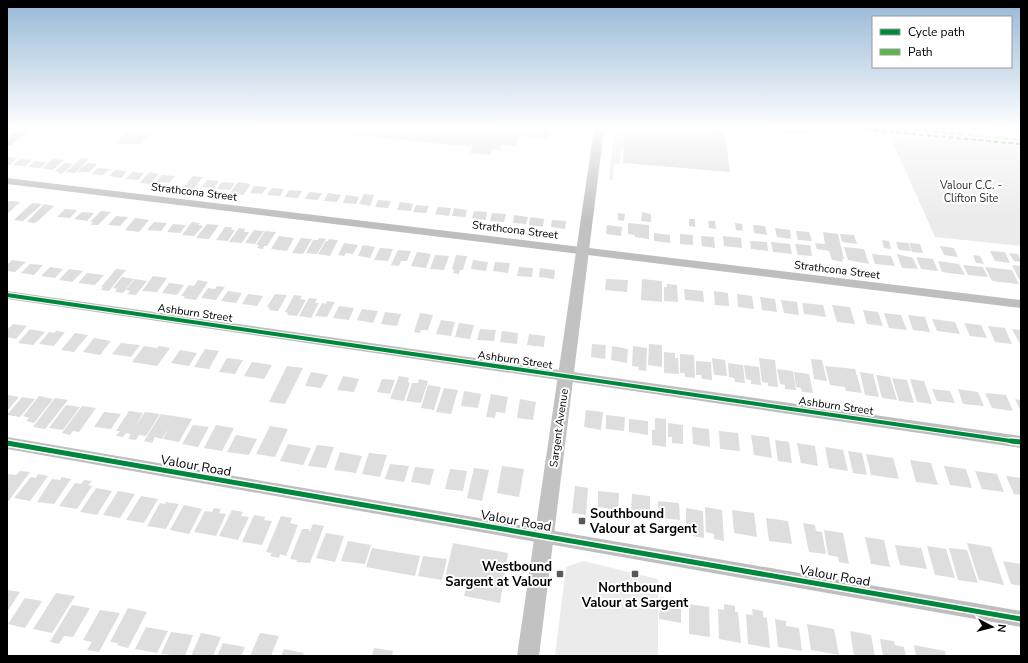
<svg xmlns="http://www.w3.org/2000/svg" width="1028" height="663" font-family="'Nunito Sans',sans-serif">
<rect width="100%" height="100%" fill="#fff"/>
<g fill="#ebebeb">
<polygon points="614,129 625,129 624,150 621,150 620,164 614,163 613,180 609,180"/>
<polygon points="890,136 912,136 1021,146 1021,246 935,237"/>
<polygon points="583,561 658,579 658,656 555,656 566,567"/>
</g>
<g fill="#dedede">
<polygon points="51,129 78,129 73,133 49,131"/>
<polygon points="130,129 156,129 140,145 115,143"/>
<polygon points="348,129 552,129 549,139 519,136 516,146 501,145 500,150 493,149 490,155 470,153 472,147 345,134"/>
<polygon points="625,129 692,129 725,132 730,172 623,163"/>
<polygon points="7,157 17,158 10,165 7,164"/>
<polygon points="81,158 89,159 75,173 66,172"/>
<polygon points="20,159 32,160 25,166 13,165"/>
<polygon points="53,159 64,160 53,170 42,168"/>
<polygon points="35,161 47,162 40,168 28,167"/>
<polygon points="64,163 73,164 62,174 57,173 59,172 55,171"/>
<polygon points="87,163 98,164 89,172 77,172"/>
<polygon points="98,168 110,169 103,175 91,174"/>
<polygon points="115,170 127,171 121,178 109,176"/>
<polygon points="132,172 144,173 138,180 126,179"/>
<polygon points="149,172 159,174 150,184 140,183"/>
<polygon points="162,175 175,176 169,183 157,182"/>
<polygon points="193,176 203,177 193,189 183,188"/>
<polygon points="207,180 219,181 214,188 202,187"/>
<polygon points="222,182 235,183 230,190 217,189"/>
<polygon points="238,182 251,184 243,195 230,193"/>
<polygon points="254,186 267,187 262,194 250,193"/>
<polygon points="272,188 284,189 280,196 267,195"/>
<polygon points="289,190 302,191 298,198 285,197"/>
<polygon points="309,192 322,193 318,200 305,199"/>
<polygon points="328,193 341,195 337,202 324,201"/>
<polygon points="364,194 374,195 370,206 359,204"/>
<polygon points="346,195 359,197 356,204 343,203"/>
<polygon points="378,200 391,201 388,208 375,207"/>
<polygon points="10,201 20,202 7,214 7,202"/>
<polygon points="400,202 413,204 411,211 397,210"/>
<polygon points="32,203 42,204 23,221 14,220"/>
<polygon points="44,204 54,206 38,221 34,223 27,222"/>
<polygon points="416,205 429,206 426,213 413,212"/>
<polygon points="438,207 451,208 449,216 435,214"/>
<polygon points="454,208 467,210 465,217 452,216"/>
<polygon points="65,209 77,210 70,218 57,217"/>
<polygon points="101,211 111,212 98,225 91,225 93,222 90,222"/>
<polygon points="474,211 487,212 486,220 472,218"/>
<polygon points="82,212 94,213 87,221 74,219"/>
<polygon points="642,212 651,214 651,222 641,221"/>
<polygon points="492,213 506,214 504,222 490,221"/>
<polygon points="618,213 625,214 624,221 618,220"/>
<polygon points="514,215 528,217 526,224 513,223"/>
<polygon points="116,216 128,217 120,226 108,225"/>
<polygon points="530,217 544,219 543,227 529,225"/>
<polygon points="135,218 149,220 139,232 125,230"/>
<polygon points="689,219 695,219 695,227 689,226"/>
<polygon points="552,220 566,221 565,229 551,227"/>
<polygon points="708,221 715,221 716,229 709,228"/>
<polygon points="154,222 167,223 161,231 147,230"/>
<polygon points="192,222 200,223 198,225 203,226 194,236 182,235"/>
<polygon points="628,223 649,225 649,239 635,237 635,235 628,234"/>
<polygon points="735,223 742,224 743,231 736,230"/>
<polygon points="173,224 186,225 180,233 167,232"/>
<polygon points="207,224 219,225 209,239 196,238"/>
<polygon points="607,225 622,227 621,236 606,234"/>
<polygon points="753,225 765,226 767,235 754,233"/>
<polygon points="225,227 232,227 231,230 235,230 228,241 216,240"/>
<polygon points="239,228 245,229 244,232 249,232 242,243 229,242"/>
<polygon points="775,228 790,230 791,239 777,237"/>
<polygon points="254,230 264,231 255,244 245,243"/>
<polygon points="265,231 276,232 267,246 264,246 263,249 257,248 259,245 256,245"/>
<polygon points="796,231 809,232 812,241 798,240"/>
<polygon points="823,232 838,234 844,259 842,259 843,262 832,260 829,251 817,249 815,243 825,244"/>
<polygon points="654,233 670,235 670,243 654,241"/>
<polygon points="680,234 693,235 693,245 680,244"/>
<polygon points="840,234 854,235 857,244 842,242"/>
<polygon points="279,236 294,238 287,251 271,249"/>
<polygon points="701,236 714,237 715,248 702,246"/>
<polygon points="723,236 741,238 742,248 724,246"/>
<polygon points="301,238 312,239 303,254 292,253"/>
<polygon points="319,238 326,239 317,254 306,253 313,240 318,240"/>
<polygon points="329,239 338,240 330,256 318,254 326,241 328,241"/>
<polygon points="882,240 889,241 891,249 884,248"/>
<polygon points="750,241 767,242 768,251 751,249"/>
<polygon points="771,242 790,244 792,254 773,252"/>
<polygon points="896,242 908,243 911,251 899,250"/>
<polygon points="344,243 358,245 353,254 346,253 344,256 338,255"/>
<polygon points="909,243 920,244 923,253 912,252"/>
<polygon points="795,244 810,245 812,256 798,255"/>
<polygon points="363,245 375,247 370,258 358,256"/>
<polygon points="940,246 954,248 958,257 944,255"/>
<polygon points="844,247 864,249 869,264 848,260"/>
<polygon points="380,248 393,249 388,261 374,260"/>
<polygon points="398,250 411,251 407,261 401,261 399,266 391,265"/>
<polygon points="990,251 1005,252 1010,263 995,261"/>
<polygon points="417,252 431,254 426,268 411,266"/>
<polygon points="1009,253 1018,254 1021,262 1014,261"/>
<polygon points="872,254 891,256 895,266 875,264"/>
<polygon points="897,254 913,258 918,269 902,268"/>
<polygon points="435,255 449,256 444,270 430,269"/>
<polygon points="456,255 467,256 463,270 460,270 459,274 453,273 454,270 452,269"/>
<polygon points="973,255 980,256 984,264 976,263"/>
<polygon points="916,257 933,259 938,271 921,269"/>
<polygon points="12,260 26,262 15,272 7,271 7,265"/>
<polygon points="473,260 488,262 486,271 471,269"/>
<polygon points="938,261 959,264 965,275 942,272"/>
<polygon points="495,262 510,263 508,273 493,271"/>
<polygon points="30,264 43,265 34,275 21,273"/>
<polygon points="963,265 983,267 988,277 968,275"/>
<polygon points="1012,265 1021,266 1021,283"/>
<polygon points="50,267 63,269 55,278 41,276"/>
<polygon points="519,267 533,268 532,277 517,276"/>
<polygon points="985,267 1012,270 1019,284 992,281"/>
<polygon points="540,268 555,270 554,279 539,277"/>
<polygon points="69,269 83,271 72,282 59,280"/>
<polygon points="116,269 126,270 109,291 101,290 103,287 101,287"/>
<polygon points="87,273 104,275 95,285 78,283"/>
<polygon points="153,276 167,278 157,292 142,291"/>
<polygon points="122,277 134,279 123,293 115,292 117,289 113,288"/>
<polygon points="135,279 147,281 136,295 127,294 130,291 126,290"/>
<polygon points="606,279 628,280 627,292 605,290"/>
<polygon points="642,279 662,281 662,302 641,300"/>
<polygon points="198,280 208,282 196,300 183,298 185,296 181,296 189,285 194,286"/>
<polygon points="169,283 184,285 177,295 162,293"/>
<polygon points="667,284 677,285 678,302 664,301 664,287 667,287"/>
<polygon points="217,286 225,287 216,300 201,298 208,288 215,289"/>
<polygon points="684,289 703,291 704,302 685,300"/>
<polygon points="228,291 242,293 236,303 221,301"/>
<polygon points="714,291 728,293 729,306 715,305"/>
<polygon points="248,294 263,296 257,306 242,304"/>
<polygon points="275,294 287,295 278,311 269,310 270,308 267,307"/>
<polygon points="737,294 752,296 754,309 738,307"/>
<polygon points="294,295 302,296 300,299 306,300 297,316 287,315 288,313 285,312"/>
<polygon points="760,297 775,299 777,312 762,310"/>
<polygon points="309,298 317,299 315,303 319,303 311,318 299,316"/>
<polygon points="781,300 797,302 799,315 784,313"/>
<polygon points="327,301 335,302 327,317 315,316 322,303 326,304"/>
<polygon points="802,303 823,305 826,317 804,314"/>
<polygon points="832,305 850,307 855,324 837,322"/>
<polygon points="339,306 354,308 349,320 333,318"/>
<polygon points="362,309 378,311 373,323 357,320"/>
<polygon points="863,310 878,312 883,326 867,324"/>
<polygon points="385,312 401,314 397,326 381,324"/>
<polygon points="420,313 433,315 428,330 421,330 420,333 414,332"/>
<polygon points="884,313 901,315 907,330 889,328"/>
<polygon points="908,315 925,317 930,332 913,330"/>
<polygon points="932,319 955,322 960,334 937,331"/>
<polygon points="441,320 455,322 451,336 436,334"/>
<polygon points="459,323 474,325 470,339 455,337"/>
<polygon points="964,323 981,325 987,338 970,336"/>
<polygon points="13,324 27,326 16,339 7,337 7,330"/>
<polygon points="988,326 1005,328 1012,344 995,342"/>
<polygon points="30,329 45,332 33,345 18,343"/>
<polygon points="480,329 496,330 494,341 477,340"/>
<polygon points="1012,329 1021,330 1021,344 1020,344"/>
<polygon points="56,331 65,332 54,346 39,344 49,332 54,333"/>
<polygon points="502,331 518,333 517,344 500,342"/>
<polygon points="75,333 88,335 74,352 61,350"/>
<polygon points="529,334 545,336 544,347 527,345"/>
<polygon points="94,338 111,341 100,355 83,352"/>
<polygon points="121,343 140,345 131,357 112,354"/>
<polygon points="592,344 606,345 605,359 591,357"/>
<polygon points="649,344 662,345 662,367 648,365"/>
<polygon points="144,346 157,348 159,346 170,348 157,366 132,362"/>
<polygon points="612,346 628,349 627,363 611,360"/>
<polygon points="633,346 647,348 646,371 638,370 639,367 632,366"/>
<polygon points="205,349 219,351 209,369 194,367"/>
<polygon points="180,350 197,353 189,366 171,363"/>
<polygon points="664,352 675,353 675,358 678,358 679,374 664,373"/>
<polygon points="680,354 694,355 695,378 685,377 685,373 680,373"/>
<polygon points="227,358 243,360 235,374 219,372"/>
<polygon points="712,358 725,360 727,376 714,375"/>
<polygon points="759,358 775,360 778,387 768,386 768,383 762,382"/>
<polygon points="811,359 822,360 827,381 814,379"/>
<polygon points="696,361 711,362 712,380 702,379 701,375 696,375"/>
<polygon points="252,362 272,365 264,379 244,376"/>
<polygon points="728,363 743,365 745,383 735,382 734,378 729,377"/>
<polygon points="744,365 759,367 761,385 751,384 751,380 746,379"/>
<polygon points="287,366 303,368 285,404 269,402"/>
<polygon points="825,366 855,369 862,393 846,391 845,387 830,385"/>
<polygon points="777,369 793,371 796,390 785,389 785,385 780,384"/>
<polygon points="311,372 328,375 321,388 305,386"/>
<polygon points="794,372 809,374 813,393 802,392 801,388 796,387"/>
<polygon points="860,372 873,374 879,397 865,395"/>
<polygon points="876,375 890,377 897,400 882,398"/>
<polygon points="343,376 359,379 354,392 337,390"/>
<polygon points="399,376 409,378 408,382 410,383 404,401 390,399"/>
<polygon points="892,378 907,380 914,403 899,401"/>
<polygon points="382,379 395,380 390,394 377,392"/>
<polygon points="419,379 428,381 421,403 406,401 412,383 418,383"/>
<polygon points="910,379 924,381 932,404 917,402"/>
<polygon points="428,385 441,387 434,410 421,408"/>
<polygon points="444,388 458,390 451,414 436,412"/>
<polygon points="932,389 950,391 955,403 937,401"/>
<polygon points="958,389 978,392 984,406 963,404"/>
<polygon points="464,391 481,394 478,408 461,406"/>
<polygon points="985,393 1006,395 1013,411 992,408"/>
<polygon points="491,394 508,397 505,413 496,412 495,418 486,417"/>
<polygon points="8,395 19,397 7,411 7,396"/>
<polygon points="39,396 53,399 34,423 26,421 29,418 23,416"/>
<polygon points="22,397 35,399 20,417 7,415"/>
<polygon points="55,398 68,400 45,429 33,427"/>
<polygon points="520,399 536,402 533,420 517,418"/>
<polygon points="1015,399 1021,400 1021,412"/>
<polygon points="66,405 80,407 63,430 49,428"/>
<polygon points="82,406 96,408 79,432 73,431 70,435 62,433"/>
<polygon points="586,410 603,412 601,430 584,427"/>
<polygon points="129,411 143,413 135,427 145,412 160,414 146,436 139,435 136,440 128,439 131,434 126,433 123,437 116,436 120,431 116,431"/>
<polygon points="104,412 121,414 111,429 94,427"/>
<polygon points="161,414 192,419 179,442 163,439 169,428 162,439 155,437 152,443 144,441"/>
<polygon points="606,415 625,417 624,431 606,429"/>
<polygon points="655,418 666,419 666,447 652,445 652,430 655,430"/>
<polygon points="629,419 648,421 648,435 629,432"/>
<polygon points="668,423 683,425 683,444 672,443 672,437 668,437"/>
<polygon points="193,425 209,427 198,447 182,444"/>
<polygon points="216,425 234,428 222,451 204,448"/>
<polygon points="270,426 288,429 275,457 256,454"/>
<polygon points="692,427 709,429 710,447 693,444"/>
<polygon points="719,431 738,433 740,451 720,449"/>
<polygon points="236,435 257,439 249,455 227,452"/>
<polygon points="751,435 769,437 772,458 754,455"/>
<polygon points="775,440 789,442 792,463 778,461"/>
<polygon points="797,443 815,446 818,466 801,463"/>
<polygon points="288,444 311,448 303,465 280,461"/>
<polygon points="317,445 334,447 326,468 308,466"/>
<polygon points="825,447 843,450 848,471 829,468"/>
<polygon points="848,451 862,453 867,475 853,473"/>
<polygon points="340,452 362,456 356,473 334,470"/>
<polygon points="369,453 387,455 380,477 362,474"/>
<polygon points="866,454 893,458 899,479 871,475"/>
<polygon points="910,460 931,463 938,485 916,482"/>
<polygon points="390,464 409,466 404,482 385,479"/>
<polygon points="502,466 524,469 519,497 497,493"/>
<polygon points="944,466 966,469 972,488 950,485"/>
<polygon points="415,467 434,469 430,485 411,482"/>
<polygon points="474,468 489,470 482,501 467,498"/>
<polygon points="450,469 467,471 463,491 445,489"/>
<polygon points="20,471 30,472 7,503 7,477 9,474 16,475"/>
<polygon points="975,471 997,474 1004,492 982,489"/>
<polygon points="38,474 48,476 30,501 14,498 31,477 36,478"/>
<polygon points="1006,476 1021,478 1021,495 1014,494"/>
<polygon points="62,477 71,479 54,504 37,502 52,479 60,480"/>
<polygon points="84,480 92,481 88,485 92,486 77,509 59,506 75,483 81,484"/>
<polygon points="575,486 588,488 586,515 572,513"/>
<polygon points="96,488 112,491 97,515 80,512"/>
<polygon points="118,491 135,494 120,518 103,515"/>
<polygon points="598,491 619,493 618,510 598,507"/>
<polygon points="632,494 650,496 650,519 631,516"/>
<polygon points="141,496 158,499 144,523 126,520"/>
<polygon points="658,501 679,503 680,520 659,518"/>
<polygon points="166,502 179,504 166,529 147,526 160,503 165,504"/>
<polygon points="184,505 202,509 189,534 170,530"/>
<polygon points="705,507 722,510 724,541 714,539 714,534 706,532"/>
<polygon points="214,508 221,509 219,513 226,514 216,536 194,532 205,511 212,512"/>
<polygon points="686,508 703,511 704,538 693,536 693,531 686,530"/>
<polygon points="232,510 243,512 241,516 249,517 238,540 219,536"/>
<polygon points="732,510 754,513 757,537 734,533"/>
<polygon points="254,515 265,517 264,520 272,521 262,545 242,542"/>
<polygon points="281,516 292,518 290,523 298,525 286,556 280,554 279,558 270,556 272,553 266,552"/>
<polygon points="766,518 788,521 792,544 769,541"/>
<polygon points="803,523 815,525 816,531 822,532 826,554 809,552"/>
<polygon points="313,524 324,526 310,563 296,562 297,560 290,559 302,529 309,529 309,531 310,531"/>
<polygon points="824,530 843,533 849,564 839,562 838,557 828,555"/>
<polygon points="326,533 344,536 335,562 316,558"/>
<polygon points="865,537 884,540 890,567 871,564"/>
<polygon points="348,541 371,545 365,564 341,561"/>
<polygon points="453,543 508,553 500,603 464,596 467,582 445,578"/>
<polygon points="967,543 991,547 1004,585 979,580"/>
<polygon points="895,545 921,548 927,569 900,565"/>
<polygon points="927,546 946,549 955,578 935,575"/>
<polygon points="372,548 420,556 415,576 366,567"/>
<polygon points="949,548 967,550 978,583 958,580"/>
<polygon points="423,556 447,559 442,580 418,576"/>
<polygon points="1003,561 1021,564 1021,586 1011,584"/>
<polygon points="7,590 20,592 7,612"/>
<polygon points="56,593 75,596 52,633 33,629"/>
<polygon points="660,597 681,601 681,623 659,619"/>
<polygon points="25,598 42,601 25,628 8,624"/>
<polygon points="689,604 709,607 710,637 689,634"/>
<polygon points="724,604 735,606 735,612 738,612 741,643 719,639 718,609 724,610"/>
<polygon points="72,605 90,608 73,637 64,636 59,644 50,642"/>
<polygon points="128,608 147,612 128,648 117,645 118,643 110,642"/>
<polygon points="752,609 763,611 763,617 767,618 770,648 748,644 746,614 753,615"/>
<polygon points="100,610 120,613 99,652 87,650 92,642 83,640"/>
<polygon points="775,619 786,621 786,626 799,628 802,651 778,647"/>
<polygon points="807,624 834,629 839,655 811,650"/>
<polygon points="146,627 168,631 157,653 135,649"/>
<polygon points="850,631 871,635 875,656 854,656"/>
<polygon points="171,632 193,635 185,656 161,654"/>
<polygon points="201,633 221,637 213,656 191,656"/>
<polygon points="260,633 279,636 271,656 250,656"/>
<polygon points="880,639 894,641 895,645 904,647 906,656 883,656"/>
<polygon points="223,643 245,647 241,656 217,656"/>
<polygon points="914,645 945,651 946,656 916,656"/>
<polygon points="374,648 393,651 392,656 372,656"/>
<polygon points="284,649 304,653 303,656 281,656"/>
</g>
<g fill="none" stroke-linecap="round" stroke-linejoin="round">
<g fill="#bebebe" fill-rule="evenodd">
<polygon points="7,178 1021,300 1021,308 7,184"/>
<polygon points="7,291 1021,436 1021,448 7,299"/>
<polygon points="7,437 1021,611 1021,627 7,449"/>
</g>
<g fill="#c2c2c2" fill-rule="evenodd">
<polygon points="20,129 31,129 11,145 7,146 7,138"/>
<polygon points="594,129 604,129 539,656 517,656"/>
</g>
<g stroke="#bebebe" stroke-width="2.5" stroke-dasharray="5 1.5 1 1.5" stroke-linecap="butt">
<polyline points="738,129 791,132 861,129"/>
<polyline points="875,129 911,130"/>
<polyline points="905,129 1021,140"/>
<polyline points="987,129 1021,132"/>
</g>
<polyline stroke="#58b947" stroke-width="2.5" stroke-dasharray="5 2.5" stroke-linecap="butt" points="859,129 1021,144"/>
<g stroke="#fff" stroke-width="6">
<polyline id="cycleway-far1" points="7,295 1018,442"/>
</g>
<g stroke="#fff" stroke-width="8">
<g id="cycleway">
<polyline points="1011,441 1021,442"/>
<polyline points="7,443 1021,619"/>
</g>
</g>
<use href="#cycleway-far1" stroke="#00873e" stroke-width="4"/>
<use href="#cycleway" stroke="#00873e" stroke-width="5"/>
</g>
<linearGradient id="sky" x2="0" y2="1"><stop stop-color="#97b8d7"/><stop offset="0.58" stop-color="#fff"/><stop offset="1" stop-color="#fff" stop-opacity="0"/></linearGradient>
<rect width="1028" height="221" fill="url(#sky)"/>
<g fill="#595959" stroke="#fff" stroke-width="1.5">
<rect x="578" y="517" width="8" height="8" rx="2"/>
<rect x="556" y="570" width="8" height="8" rx="2"/>
<rect x="631" y="570" width="8" height="8" rx="2"/>
</g>
<g text-anchor="middle" dominant-baseline="central" stroke-width="4" stroke-linejoin="round" paint-order="stroke">
<g font-size="11" fill="#313131" stroke="#fff">
<text x="971" y="185">Valour C.C. -<tspan x="971" dy="13">Clifton Site</tspan></text>
</g>
<g font-size="11" fill="#000" stroke="#fff">
<text transform="translate(194 192) rotate(7)">Strathcona Street</text>
<text transform="translate(515 230) rotate(7)">Strathcona Street</text>
<text transform="translate(837 270) rotate(7)">Strathcona Street</text>
<text transform="translate(195 313) rotate(8)">Ashburn Street</text>
<text transform="translate(515 360) rotate(8)">Ashburn Street</text>
<text transform="translate(836 406) rotate(8)">Ashburn Street</text>
<text transform="translate(559 428) rotate(-82)">Sargent Avenue</text>
</g>
<g font-size="13" fill="#000" stroke="#fff">
<text transform="translate(196 466) rotate(10)">Valour Road</text>
<text transform="translate(516 521) rotate(10)">Valour Road</text>
<text transform="translate(835 576) rotate(10)">Valour Road</text>
</g>
<g font-size="13" font-weight="bold" fill="#000" stroke="#fff" text-anchor="start">
<text x="590" y="514">Southbound<tspan x="590" dy="15">Valour at Sargent</tspan></text>
<text x="552" y="567" text-anchor="end">Westbound<tspan x="552" dy="15">Sargent at Valour</tspan></text>
<text x="635" y="588" text-anchor="middle">Northbound<tspan x="635" dy="15">Valour at Sargent</tspan></text>
</g>
</g>
<rect width="1028" height="663" fill="none" stroke="#000000" stroke-width="16"/>
<rect x="872" y="16" width="140" height="52" fill="#ffffff" stroke="#999999"/>
<rect x="880" y="29" width="20" height="6" fill="#00873e" stroke="#999999"/>
<text x="908" y="36" font-size="12" fill="#000000">Cycle path</text>
<rect x="880" y="49" width="20" height="6" fill="#58b947" stroke="#999999"/>
<text x="908" y="56" font-size="12" fill="#000000">Path</text>
<g transform="translate(992 627) rotate(97)" stroke="#ffffff" stroke-width="3" paint-order="stroke">
<path d="M0-3L7 15L0 10L-7 15Z" fill="#000000"/>
<text y="-6" font-size="11" font-weight="bold" text-anchor="middle" fill="#000000">N</text>
</g>
</svg>
